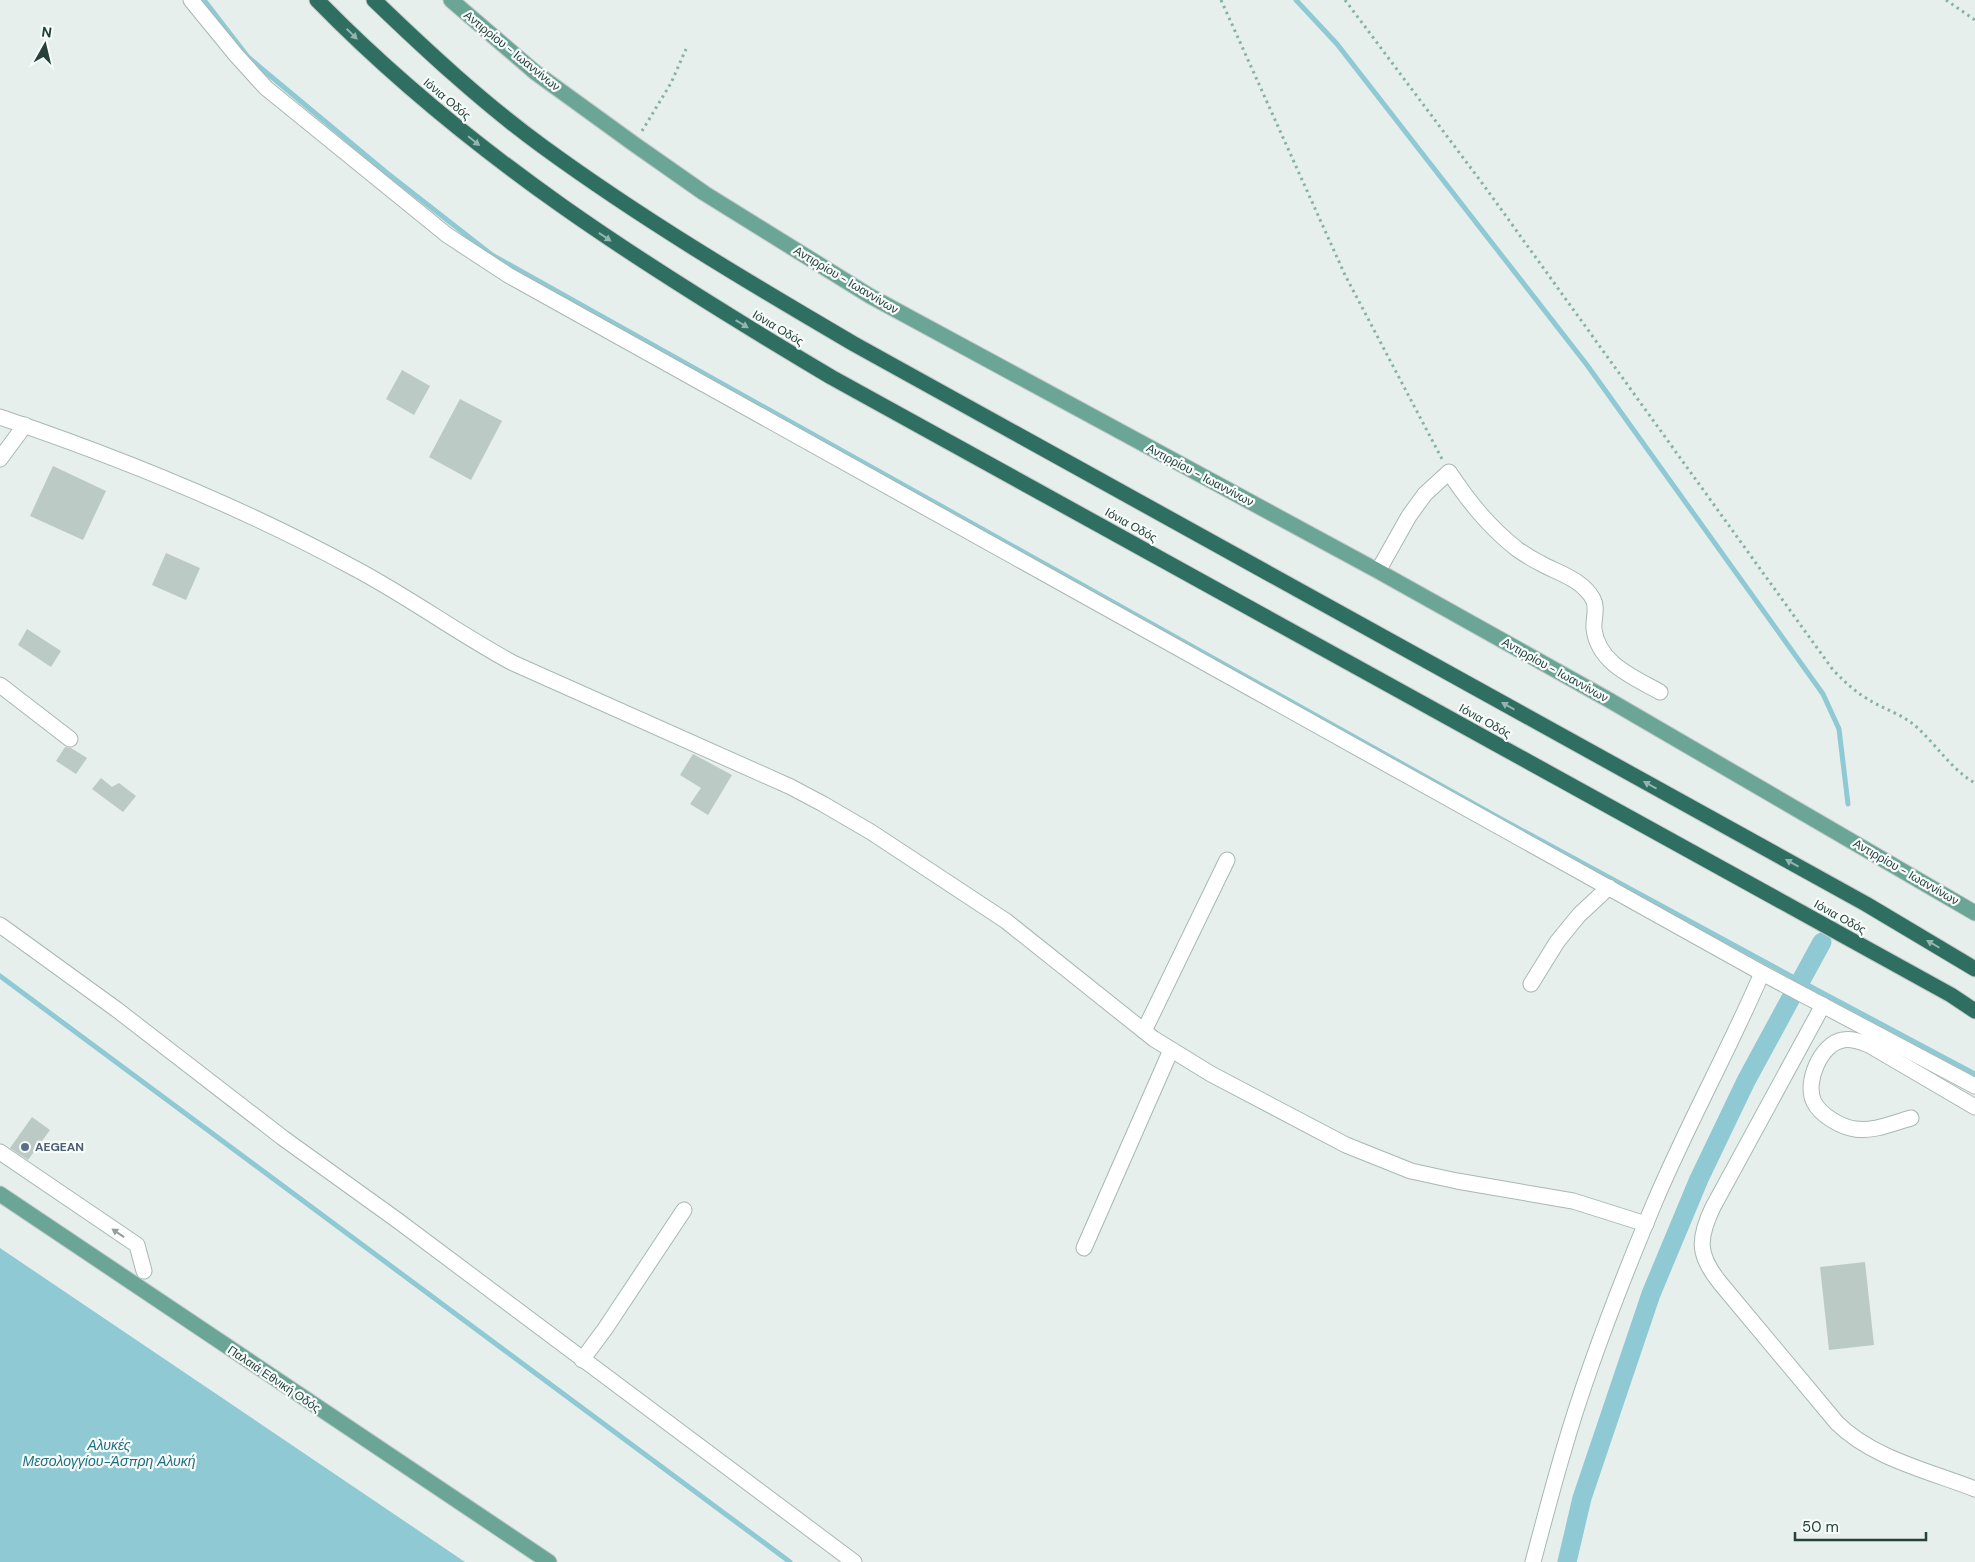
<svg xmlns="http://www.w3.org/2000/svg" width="1975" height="1562" font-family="'DM Sans',sans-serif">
<rect width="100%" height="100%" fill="#e6efeb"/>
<polygon fill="#8ec9d4" points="0,1248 465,1562 0,1562"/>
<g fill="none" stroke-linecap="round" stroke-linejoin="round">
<g stroke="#8ec9d4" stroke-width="5">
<polyline points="204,0 248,57 262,69 387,173 492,255 1501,819 1800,981 1975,1074"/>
<polyline points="1296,0 1337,44 1587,365 1823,694 1839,729 1848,804"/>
<polyline points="0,976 790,1562"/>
</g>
<g stroke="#8ec9d4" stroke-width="19">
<polyline points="1798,986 1822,942"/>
<polyline points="1567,1562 1582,1498 1651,1294 1699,1179 1746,1081 1791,998"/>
</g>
</g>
<g fill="#bbcac4">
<polygon points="402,370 430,386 414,415 386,399"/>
<polygon points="460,399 502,421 471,480 429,457"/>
<polygon points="53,466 106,491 83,540 30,516"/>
<polygon points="166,553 200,568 186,600 152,585"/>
<polygon points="27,629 61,651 51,667 18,645"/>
<polygon points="65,747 71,748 87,758 76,774 56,761"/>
<polygon points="693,754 732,775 708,815 690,804 701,788 680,775"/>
<polygon points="101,778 112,787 119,783 136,796 123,812 92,789"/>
<polygon points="32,1117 50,1130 28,1160 10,1148"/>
<polygon points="1865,1262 1874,1345 1829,1350 1820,1267"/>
</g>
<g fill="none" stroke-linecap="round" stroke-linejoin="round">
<g stroke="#a8b8b2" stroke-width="17">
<g id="minor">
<polyline points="191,0 236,55 266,88 447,235 508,275 1762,973 1975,1086"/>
<path d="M0 417C121 458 242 507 354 568 409 597 459 634 513 663L791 787 823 804 871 832 1006 921 1154 1039 1211 1074 1346 1145 1411 1171 1457 1181 1573 1201 1646 1224"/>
<polyline points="0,459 25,425"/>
<path d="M1378 571 1409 516 1425 494 1449 472C1469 502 1489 527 1517 549 1524 554 1532 559 1540 563 1558 573 1582 579 1593 599 1598 608 1593 619 1594 629 1598 663 1633 677 1660 692"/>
<polyline points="0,685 70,739"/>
<polyline points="0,925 116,1009 283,1138 397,1220 854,1562"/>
<polyline points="1531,984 1557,942 1579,915 1609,887"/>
<path d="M1823 1005 1713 1207C1697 1240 1698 1256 1721 1284L1837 1423C1872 1458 1929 1471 1975 1489"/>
<polyline points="1144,1031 1227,860"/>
<path d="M1911 1118C1893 1123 1873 1132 1855 1129 1841 1127 1820 1115 1814 1102 1804 1083 1821 1043 1843 1040 1852 1038 1861 1042 1869 1045L1975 1107"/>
<polyline points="0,1152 137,1245 144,1271"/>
<polyline points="1084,1248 1171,1050"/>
<polyline points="582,1360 605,1329 684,1210"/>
<path d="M1533 1562C1543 1524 1553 1486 1564 1449 1588 1366 1620 1285 1653 1206 1686 1127 1728 1052 1762 973"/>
</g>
</g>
<g stroke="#c2cac8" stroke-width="17">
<g id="major">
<polyline points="451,0 536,73 634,144 704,193 870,296 1378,571 1609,700 1975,913"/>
<polyline points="0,1194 549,1562"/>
</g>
</g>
<g stroke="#c2cac8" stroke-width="17">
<g id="highway">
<path d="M317 0C468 155 646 267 831 377L1951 995 1975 1011"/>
<path d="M374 0C427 51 483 103 542 146 642 219 748 282 854 344L1866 904 1975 969"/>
</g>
</g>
<g stroke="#86b3a5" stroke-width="3" stroke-dasharray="2.5 4" stroke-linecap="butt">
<polyline points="1221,0 1345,275 1442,459"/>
<path d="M1345 0 1485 187 1833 670C1844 681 1853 690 1866 698 1881 708 1899 713 1913 724 1936 743 1949 768 1975 783"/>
<polyline points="1946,0 1975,20"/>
<polyline points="642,131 671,83 686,49"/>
</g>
<use href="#minor" stroke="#fff" stroke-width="15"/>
<use href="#major" stroke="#6aa596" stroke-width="15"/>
<use href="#highway" stroke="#2f6f62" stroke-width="15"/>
</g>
<defs><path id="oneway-solid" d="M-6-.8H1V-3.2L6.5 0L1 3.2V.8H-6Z" transform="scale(1.25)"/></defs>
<g fill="#93b5ae">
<use href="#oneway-solid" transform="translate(352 34) rotate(44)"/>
<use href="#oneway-solid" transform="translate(474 141) rotate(39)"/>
<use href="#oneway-solid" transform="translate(605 237) rotate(34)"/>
<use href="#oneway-solid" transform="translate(742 324) rotate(31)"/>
<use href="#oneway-solid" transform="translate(1508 706) rotate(-151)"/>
<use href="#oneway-solid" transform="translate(1650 785) rotate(-151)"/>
<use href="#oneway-solid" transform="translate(1792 863) rotate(-151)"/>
<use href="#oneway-solid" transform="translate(1933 944) rotate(-150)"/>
</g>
<use fill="#92a09c" href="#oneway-solid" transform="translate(118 1233) rotate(-146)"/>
<circle fill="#5c6f8a" stroke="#f7fbf9" stroke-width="2" cx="25" cy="1147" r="5"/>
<g text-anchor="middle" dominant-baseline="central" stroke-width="4.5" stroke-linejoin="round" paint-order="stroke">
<g font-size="12" fill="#24423a" stroke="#f7fbf9">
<text transform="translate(512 51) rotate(39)">Αντιρρίου - Ιωαννίνων</text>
<text transform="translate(447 99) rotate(40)">Ιόνια Οδός</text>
<text transform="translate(846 280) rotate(31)">Αντιρρίου - Ιωαννίνων</text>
<text transform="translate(778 328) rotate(31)">Ιόνια Οδός</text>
<text transform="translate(1200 475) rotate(28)">Αντιρρίου - Ιωαννίνων</text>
<text transform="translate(1131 525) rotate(29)">Ιόνια Οδός</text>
<text transform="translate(1555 670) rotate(29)">Αντιρρίου - Ιωαννίνων</text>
<text transform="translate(1485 721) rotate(29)">Ιόνια Οδός</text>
<text transform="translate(1906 872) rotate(30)">Αντιρρίου - Ιωαννίνων</text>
<text transform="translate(1840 917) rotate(29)">Ιόνια Οδός</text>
<text transform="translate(274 1379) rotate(34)">Παλαιά Εθνική Οδός</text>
</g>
<g font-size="12" font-weight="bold" fill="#4e5e75" stroke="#f7fbf9" text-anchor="start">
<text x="35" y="1147">AEGEAN</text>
</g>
<g font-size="14" font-style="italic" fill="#1c6f80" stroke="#f7fbf9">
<text x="109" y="1445">Αλυκές<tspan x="109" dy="16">Μεσολογγίου-Άσπρη Αλυκή</tspan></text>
</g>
</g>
<g transform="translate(45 45) rotate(8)" stroke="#f7fbf9" stroke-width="4" paint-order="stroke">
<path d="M0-4L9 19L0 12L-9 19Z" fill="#24423a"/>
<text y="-8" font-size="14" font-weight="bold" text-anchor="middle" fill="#24423a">N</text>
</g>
<path d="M1795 1532v8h131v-8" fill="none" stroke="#24423a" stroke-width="2.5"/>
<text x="1802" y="1532" font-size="15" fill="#24423a" stroke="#f7fbf9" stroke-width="4" paint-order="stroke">50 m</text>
</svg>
